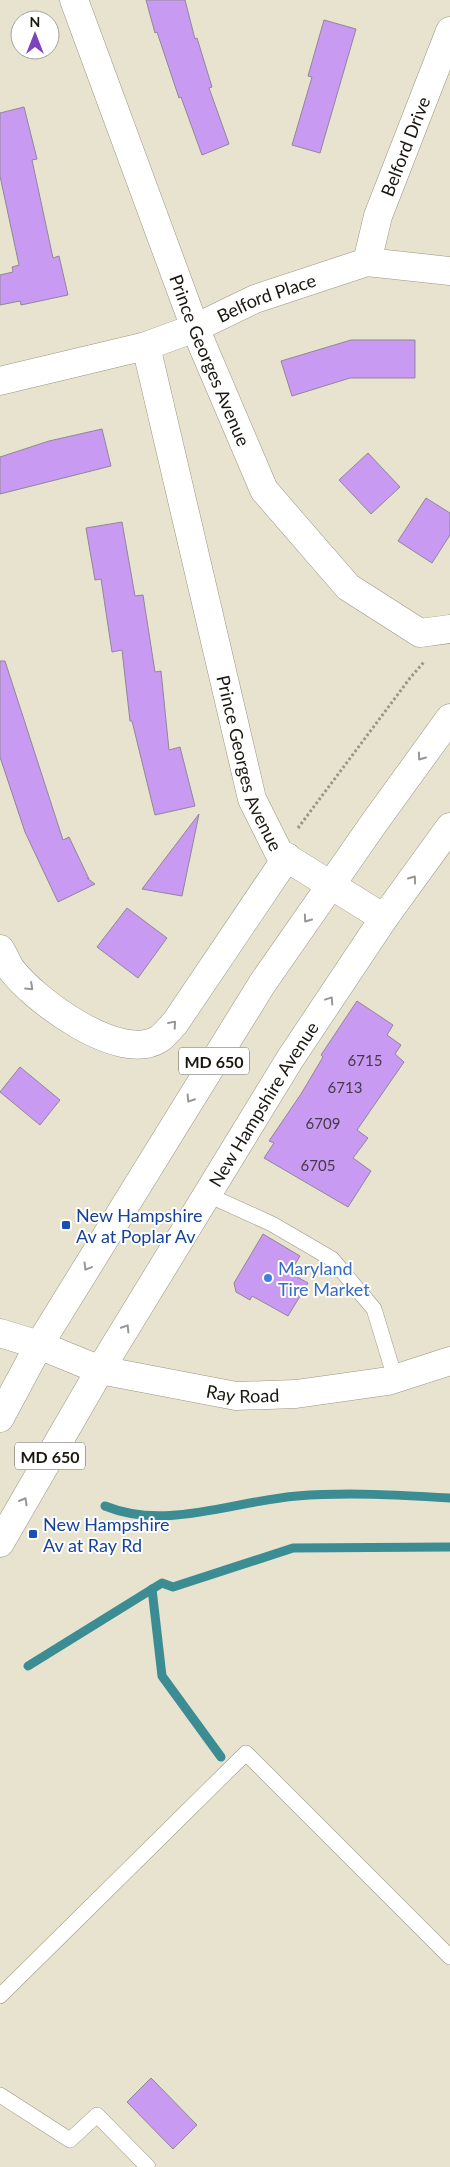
<svg xmlns="http://www.w3.org/2000/svg" width="450" height="2167" font-family="Lato,sans-serif">
<rect width="100%" height="100%" fill="#e8e3cf"/>
<g fill="none" stroke-linecap="round" stroke-linejoin="round">
<g stroke="#3c8d93" stroke-width="9">
<path d="M105 1506C166 1531 234 1501 297 1496 348 1492 399 1495 450 1498"/>
<polyline points="152,1589 162,1676 221,1757"/>
<polyline points="28,1666 162,1583 173,1587 293,1548 450,1547"/>
</g>
</g>
<g fill="#c89af1" stroke="#908798">
<polygon points="146,0 185,0 195,39 197,38 212,87 209,88 229,144 202,155 181,97 179,98 157,32 155,33"/>
<polygon points="324,20 356,29 320,153 292,145 312,77 308,76"/>
<polygon points="24,107 37,159 32,160 53,258 59,256 68,295 21,305 20,301 0,305 0,275 13,272 12,267 19,265 0,176 0,113"/>
<polygon points="351,340 415,340 415,378 350,378 292,396 281,361"/>
<polygon points="102,429 111,466 0,494 0,457 49,441"/>
<polygon points="368,453 400,487 371,514 339,480"/>
<polygon points="426,498 450,513 450,535 432,563 398,541"/>
<polygon points="122,522 135,596 143,595 155,672 161,671 169,750 180,747 195,806 155,815 132,721 130,721 122,650 112,652 101,579 95,580 86,528"/>
<polygon points="0,661 5,661 63,840 69,837 89,879 87,878 95,884 58,902 25,832 0,757"/>
<polygon points="199,814 182,896 142,889"/>
<polygon points="127,908 167,938 138,978 97,947"/>
<polygon points="357,1001 393,1025 387,1035 401,1045 395,1054 404,1062 357,1130 368,1138 353,1158 371,1171 348,1207 264,1158 274,1143 269,1141 301,1094 323,1057 321,1055"/>
<polygon points="20,1067 60,1100 40,1125 0,1092"/>
<polygon points="263,1234 300,1256 290,1273 308,1283 288,1316 252,1296 250,1300 236,1292 234,1283"/>
<polygon points="151,2078 197,2125 173,2149 127,2102"/>
</g>
<g fill="none" stroke-linecap="round" stroke-linejoin="round">
<g stroke="#9a9582" stroke-width="16">
<g id="service">
<polyline points="208,1195 272,1224 332,1259 374,1309 395,1378"/>
<polyline points="0,1996 246,1753 450,1957"/>
<polyline points="0,2095 70,2140 97,2115 148,2167"/>
</g>
</g>
<g stroke="#9a9582" stroke-width="29">
<g id="minor">
<path id="s1" d="M74 0 195 328 264 490 348 587 420 633 450 629"/>
<path id="s2" d="M367 262 378 216 450 31"/>
<path id="s3" d="M146 346 252 799 279 853 384 918"/>
<path id="s4" d="M0 381 146 346 195 328 255 299 367 262 450 271"/>
<path d="M0 949C4 955 7 963 11 969 34 1000 120 1064 159 1039 165 1035 170 1028 175 1023L287 857"/>
<polyline points="0,1333 39,1345"/>
</g>
</g>
<g stroke="#9a9582" stroke-width="29">
<g id="tertiary">
<path id="s5" d="M39 1345 100 1370 236 1396 296 1394 388 1381 450 1361"/>
</g>
</g>
<g stroke="#9a9582" stroke-width="29">
<g id="primary">
<polyline points="0,1418 39,1345 262,984 374,823 450,718"/>
<path id="s6" d="M0 1543 100 1370 290 1059 384 918 450 827"/>
</g>
</g>
<polyline stroke="#999586" stroke-width="3" stroke-dasharray="2.5 2.5" stroke-linecap="butt" points="298,828 410,678 424,662"/>
<use href="#service" stroke="#fff" stroke-width="15"/>
<use href="#minor" stroke="#fff" stroke-width="28"/>
<use href="#tertiary" stroke="#fff" stroke-width="28"/>
<use href="#primary" stroke="#fff" stroke-width="28"/>
</g>
<defs><path id="oneway-chevron" d="M-2-3.5L2.5 0L-2 3.5" fill="none" stroke-width="1.6" stroke-linecap="round" stroke-linejoin="round" transform="scale(1.25)"/></defs>
<g stroke="#989794">
<use href="#oneway-chevron" transform="translate(421 757) rotate(126)"/>
<use href="#oneway-chevron" transform="translate(413 879) rotate(-54)"/>
<use href="#oneway-chevron" transform="translate(307 919) rotate(125)"/>
<use href="#oneway-chevron" transform="translate(30 987) rotate(43)"/>
<use href="#oneway-chevron" transform="translate(330 1000) rotate(-56)"/>
<use href="#oneway-chevron" transform="translate(173 1024) rotate(-49)"/>
<use href="#oneway-chevron" transform="translate(190 1099) rotate(122)"/>
<use href="#oneway-chevron" transform="translate(87 1267) rotate(121)"/>
<use href="#oneway-chevron" transform="translate(126 1328) rotate(-58)"/>
<use href="#oneway-chevron" transform="translate(24 1501) rotate(-60)"/>
</g>
<g fill="#1a4fb4" stroke="#fff" stroke-width="2">
<rect x="61" y="1220" width="10" height="10" rx="2.5"/>
<rect x="28" y="1529" width="10" height="10" rx="2.5"/>
</g>
<circle fill="#3f7fe0" stroke="#fff" stroke-width="2" cx="268" cy="1278" r="5"/>
<g text-anchor="middle" dominant-baseline="central" stroke-width="4" stroke-linejoin="round" paint-order="stroke">
<g font-size="15" fill="#463849">
<text x="365" y="1060">6715</text>
<text x="345" y="1087">6713</text>
<text x="323" y="1123">6709</text>
<text x="318" y="1165">6705</text>
</g>
<g fill="#fff" stroke="#5f5d58" stroke-width="1">
<rect x="179" y="1047.5" width="70" height="27" rx="4"/>
<rect x="15" y="1442.5" width="70" height="27" rx="4"/>
</g>
<g font-size="16" font-weight="bold" fill="#1a1811">
<text x="214" y="1061">MD 650</text>
<text x="50" y="1456">MD 650</text>
</g>
<g font-size="18" fill="#1a1811" stroke="#fff">
<text stroke="none"><textPath href="#s2" startOffset="122">Belford Drive</textPath></text>
<text stroke="none"><textPath href="#s4" startOffset="280">Belford Place</textPath></text>
<text stroke="none"><textPath href="#s1" startOffset="385">Prince Georges Avenue</textPath></text>
<text stroke="none"><textPath href="#s3" startOffset="430">Prince Georges Avenue</textPath></text>
<text stroke="none"><textPath href="#s6" startOffset="512">New Hampshire Avenue</textPath></text>
<text stroke="none"><textPath href="#s5" startOffset="211">Ray Road</textPath></text>
</g>
<g font-size="18" fill="#164399" stroke="#fff" text-anchor="start">
<text x="76" y="1215">New Hampshire<tspan x="76" dy="21">Av at Poplar Av</tspan></text>
<text x="43" y="1524">New Hampshire<tspan x="43" dy="21">Av at Ray Rd</tspan></text>
</g>
<g font-size="18" fill="#366cbe" stroke="#fff" text-anchor="start">
<text x="278" y="1268">Maryland<tspan x="278" dy="21">Tire Market</tspan></text>
</g>
</g>
<g transform="translate(35 35)"><circle r="24" fill="#ffffff" stroke="#a3a3a0"/>
<path d="M0-4L9 19L0 12L-9 19Z" fill="#7d44ba"/>
<text y="-8" font-size="14" font-weight="bold" text-anchor="middle" fill="#1a1811">N</text>
</g>
</svg>
